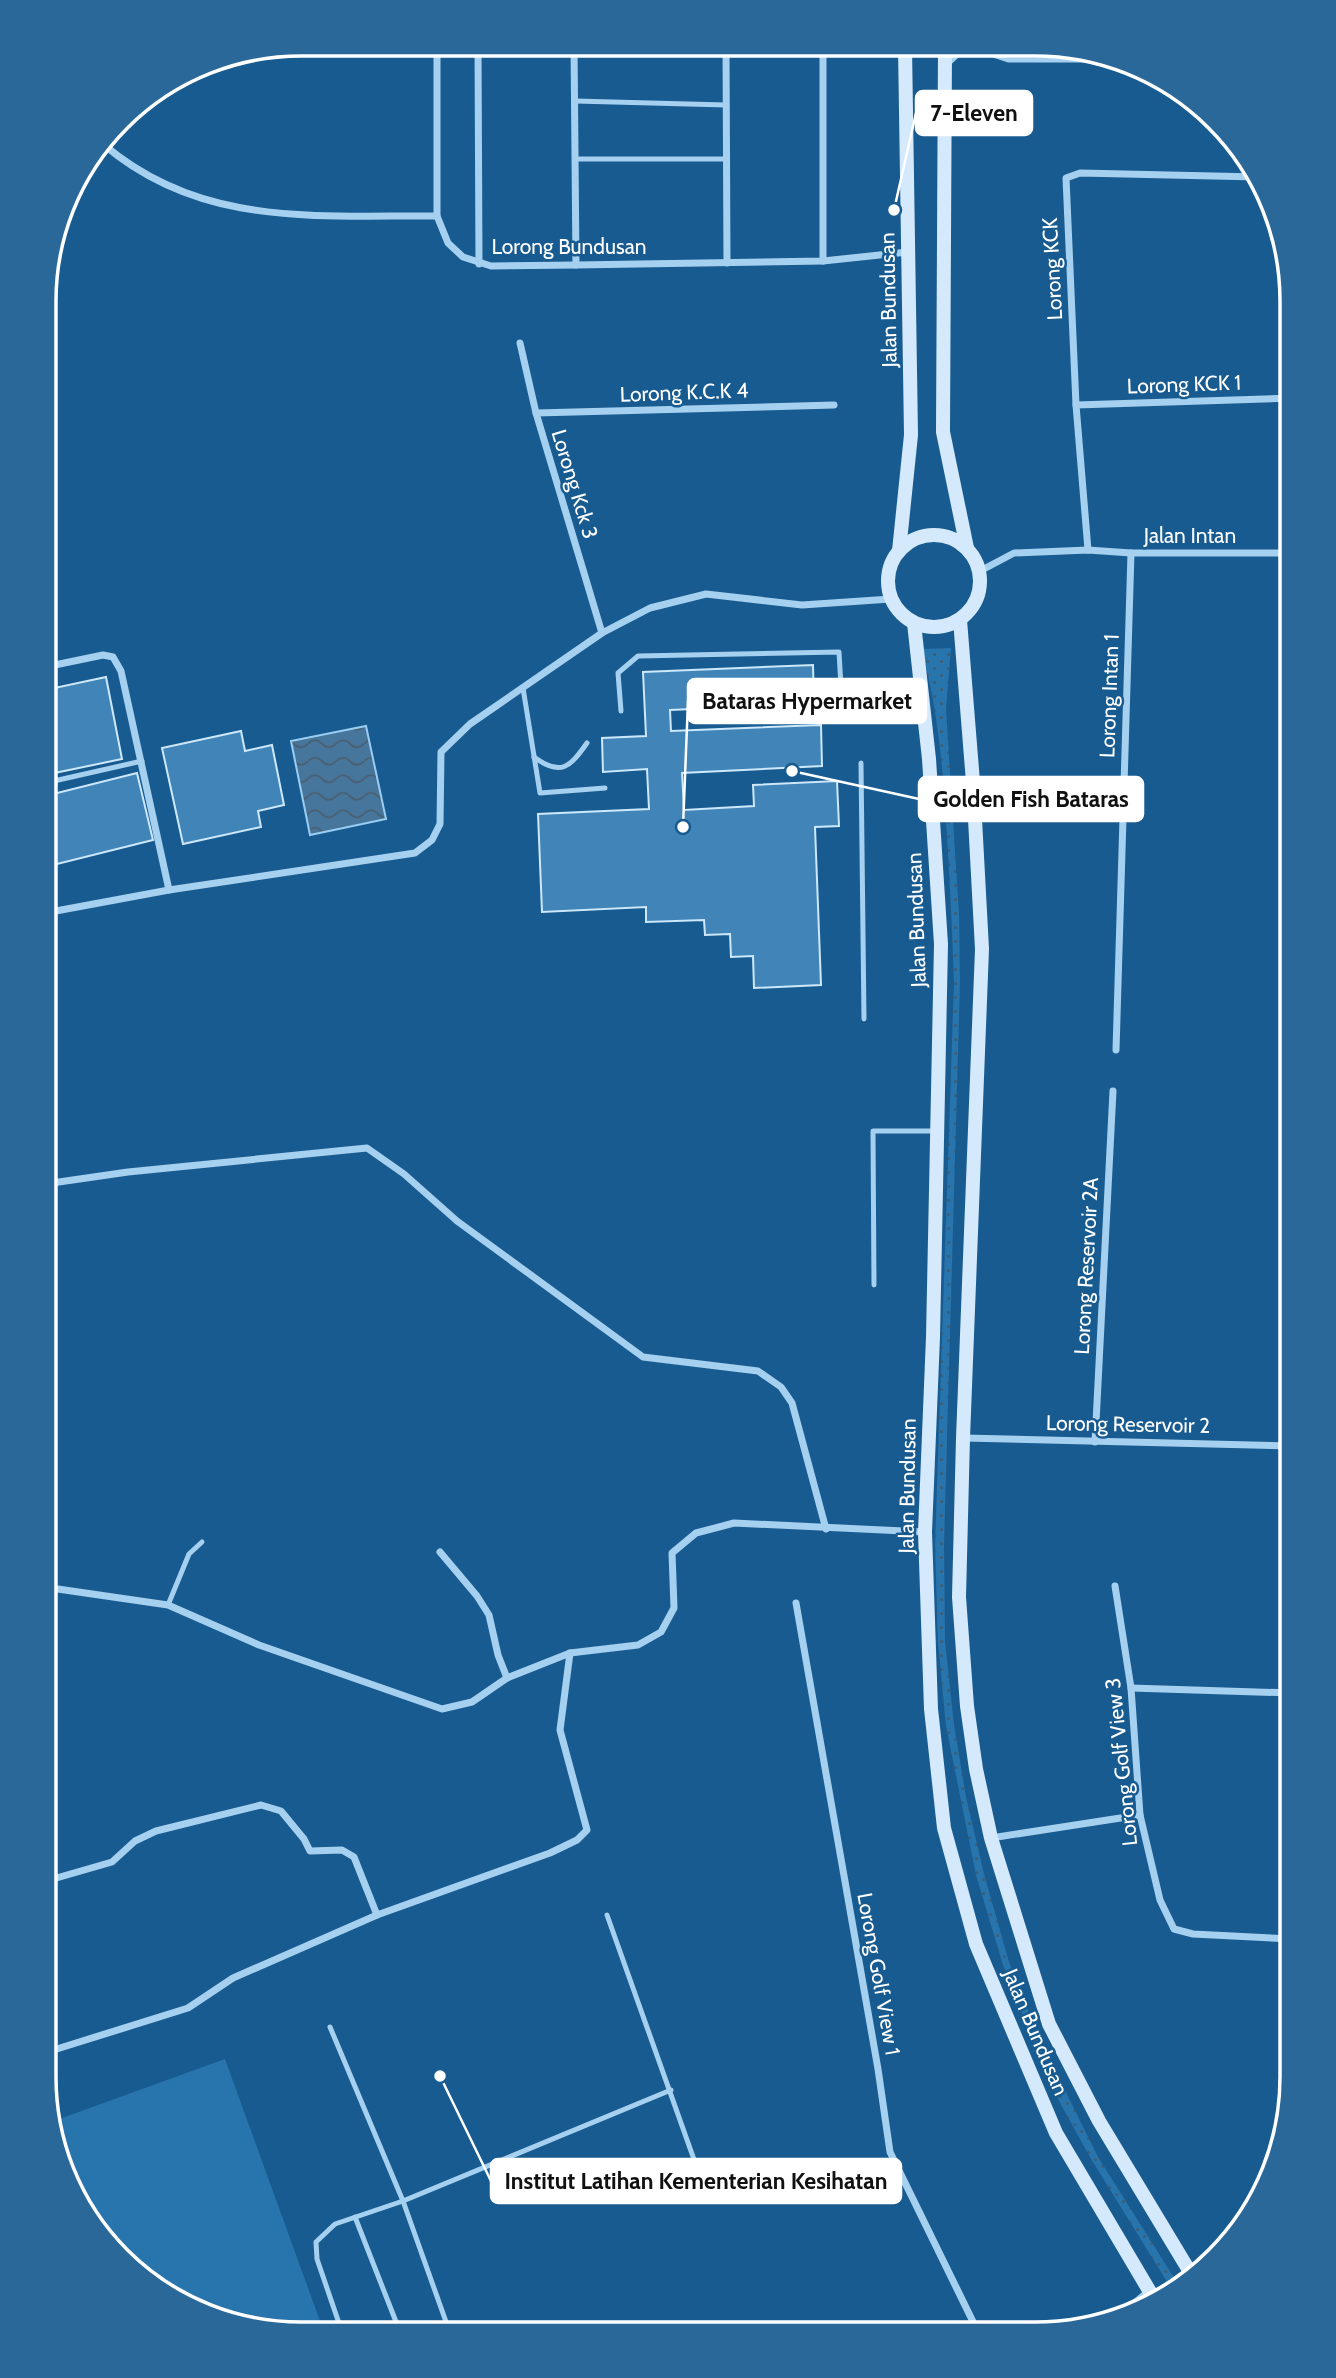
<svg xmlns="http://www.w3.org/2000/svg" width="1336" height="2378" font-family="Cabin,sans-serif">
<defs>
<pattern id="grass-dots" width="8" height="8" patternUnits="userSpaceOnUse" patternTransform="scale(1.75)"><rect width="8" height="8" fill="#2874ac"/><path d="M2 2h.1M6 6h.1" fill="none" stroke="#3c5e77" stroke-width="1.8" stroke-linecap="round"/></pattern>
<pattern id="water-waves" width="16" height="10" patternUnits="userSpaceOnUse" patternTransform="scale(1.75)"><rect width="16" height="10" fill="#47769c"/><path d="M0 5q4-4 8 0t8 0" fill="none" stroke="#4a5f70"/></pattern>
</defs>
<rect width="100%" height="100%" fill="#185b90"/>
<path fill="url(#grass-dots)" d="M951 648 946 709 959 914 960 982 944 1545 945 1641 954 1725 966 1797 984 1874 1009 1962 1038 2036 1098 2157 1181 2289 1174 2293 1091 2159 1059 2101 1032 2039 1003 1965 976 1875 946 1726 938 1642 935 1545 954 983C952 923 949 864 945 804 941 751 936 700 921 649Z"/>
<polygon fill="#2874ac" points="225,2059 324,2332 267,2332 187,2308 132,2271 87,2220 58,2160 51,2122"/>
<polygon fill="url(#water-waves)" stroke="#99cdf2" stroke-width="2" points="366,726 386,819 310,835 291,741"/>
<g fill="#4185b8" stroke="#cde7fb" stroke-width="2">
<polygon points="813,665 814,704 670,710 671,731 821,725 822,766 682,773 684,810 754,806 753,785 837,781 839,826 815,827 821,985 754,988 753,956 731,957 730,934 705,935 704,920 646,922 646,907 542,912 538,814 649,809 647,769 603,772 602,738 646,736 643,672"/>
<polygon points="106,677 122,759 45,775 45,690"/>
<polygon points="241,731 245,751 272,745 284,805 258,811 261,827 183,844 162,748"/>
<polygon points="137,773 153,840 45,867 45,796"/>
</g>
<g fill="none" stroke-linecap="round" stroke-linejoin="round">
<g stroke="#a6d0ef" stroke-width="5">
<polyline points="986,48 993,55 1008,60 1119,60"/>
<polyline points="947,65 965,48"/>
<polyline points="575,101 726,105"/>
<polyline points="575,159 727,159"/>
<polyline points="523,688 540,793 605,788"/>
<polyline points="621,711 618,673 638,656 839,652 842,704"/>
<path d="M534 757C561 777 570 767 587 743"/>
<polyline points="861,763 864,1019"/>
<polyline points="45,783 142,761"/>
<polyline points="874,1285 873,1131 937,1131"/>
<polyline points="168,1605 189,1554 202,1542"/>
<polyline points="607,1915 707,2196"/>
<polyline points="330,2027 403,2201 450,2333"/>
<polyline points="355,2217 400,2332"/>
<polyline points="342,2332 317,2259 316,2242 335,2224 403,2201 671,2090"/>
</g>
<g stroke="#a6d0ef" stroke-width="7">
<polyline points="437,45 437,216 448,243 463,257 491,266 576,265 823,261 908,252"/>
<polyline points="478,45 479,264"/>
<polyline points="574,45 576,265"/>
<polyline points="726,46 727,263"/>
<polyline points="823,47 823,261"/>
<path d="M103 144C201 228 317 215 437 216"/>
<polyline points="520,343 536,413 602,633"/>
<polyline points="1076,405 1292,398"/>
<polyline points="536,413 834,405"/>
<polyline points="1088,550 1076,405 1066,178 1080,173 1258,177"/>
<polyline points="980,571 1014,553 1088,550 1131,553 1292,553"/>
<polyline points="45,667 103,655 113,657 121,671 169,890"/>
<polyline points="45,913 169,890 415,853 432,840 440,824 441,752 470,724 602,633 650,608 706,594 802,605 891,599"/>
<polyline points="1116,1050 1131,553"/>
<polyline points="45,1184 128,1172 367,1148 404,1174 457,1221 643,1357 758,1371 781,1387 792,1403 826,1529"/>
<polyline points="964,1438 1292,1446"/>
<polyline points="1095,1442 1113,1091"/>
<polyline points="440,1552 477,1596 489,1615 498,1655 507,1678"/>
<polyline points="1115,1586 1131,1688 1140,1815 1160,1900 1174,1929 1193,1934 1292,1939"/>
<polyline points="44,1587 168,1605 259,1645 442,1709 472,1702 507,1678 570,1653 638,1645 661,1632 674,1608 672,1553 696,1533 734,1523 925,1532"/>
<polyline points="796,1603 878,2069 890,2152 979,2334"/>
<polyline points="1131,1688 1292,1693"/>
<polyline points="991,1838 1140,1815"/>
<polyline points="44,1879 53,1879 112,1862 135,1841 156,1831 261,1805 281,1811 304,1839 310,1851 342,1850 354,1857 377,1915"/>
<polyline points="44,2053 188,2008 233,1978 377,1915 550,1853 577,1840 587,1830 560,1730 570,1653"/>
<polyline points="1113,2321 1149,2291"/>
</g>
<g stroke="#d4e9fb" stroke-width="14">
<polyline points="945,48 943,432 967,548"/>
<circle cx="934" cy="581" r="46"/>
<polyline points="899,551 911,435 905,47"/>
<polyline points="960,620 973,782 982,949 963,1438 959,1597 967,1706 976,1769 991,1838 1049,2024 1099,2121 1193,2277"/>
<polyline points="914,623 929,759 941,944 933,1337 925,1532 931,1709 944,1828 976,1944 1056,2133 1156,2302"/>
</g>
</g>
<g text-anchor="middle" dominant-baseline="central" stroke-width="5" stroke-linejoin="round" paint-order="stroke">
<g font-size="21" fill="#fff" stroke="#185b90">
<text x="569" y="246">Lorong Bundusan</text>
<text transform="translate(1052 269) rotate(-93)">Lorong KCK</text>
<text transform="translate(888 300) rotate(-91)">Jalan Bundusan</text>
<text transform="translate(1184 384) rotate(-2)">Lorong KCK 1</text>
<text transform="translate(684 392) rotate(-2)">Lorong K.C.K 4</text>
<text transform="translate(575 484) rotate(73)">Lorong Kck 3</text>
<text x="1190" y="535">Jalan Intan</text>
<text transform="translate(1109 696) rotate(-88)">Lorong Intan 1</text>
<text transform="translate(916 920) rotate(-92)">Jalan Bundusan</text>
<text transform="translate(1086 1266) rotate(-87)">Lorong Reservoir 2A</text>
<text transform="translate(1128 1424) rotate(1)">Lorong Reservoir 2</text>
<text transform="translate(907 1486) rotate(-89)">Jalan Bundusan</text>
<text transform="translate(1121 1762) rotate(-96)">Lorong Golf View 3</text>
<text transform="translate(879 1974) rotate(80)">Lorong Golf View 1</text>
<text transform="translate(1036 2032) rotate(67)">Jalan Bundusan</text>
</g>
</g>
<path d="M0 0H1336V2378H0ZM301 56H1035A245 245 0 0 1 1280 301V2077A245 245 0 0 1 1035 2322H301A245 245 0 0 1 56 2077V301A245 245 0 0 1 301 56Z" fill="#2a6899" fill-rule="evenodd"/>
<path fill="none" stroke="#fff" stroke-width="3.5" d="M301 56H1035A245 245 0 0 1 1280 301V2077A245 245 0 0 1 1035 2322H301A245 245 0 0 1 56 2077V301A245 245 0 0 1 301 56Z"/>
<path fill="none" stroke="#fff" stroke-width="2.5" d="M894 210L916 113M683 827L688 701M792 771L919 799M440 2076L491 2181"/>
<g fill="#fff" stroke="#185b90" stroke-width="2.5">
<circle cx="894" cy="210" r="7"/>
<circle cx="683" cy="827" r="7"/>
<circle cx="792" cy="771" r="7"/>
<circle cx="440" cy="2076" r="7"/>
</g>
<g fill="#fff" stroke="#fff" stroke-width="2.5">
<rect x="916" y="91" width="116" height="44" rx="7"/>
<rect x="688" y="679" width="238" height="44" rx="7"/>
<rect x="919" y="777" width="224" height="44" rx="7"/>
<rect x="491" y="2159" width="410" height="44" rx="7"/>
</g>
<g font-size="23" text-anchor="middle" font-weight="bold" fill="#111">
<text x="974" y="121">7-Eleven</text>
<text x="807" y="709">Bataras Hypermarket</text>
<text x="1031" y="807">Golden Fish Bataras</text>
<text x="696" y="2189">Institut Latihan Kementerian Kesihatan</text>
</g>
</svg>
